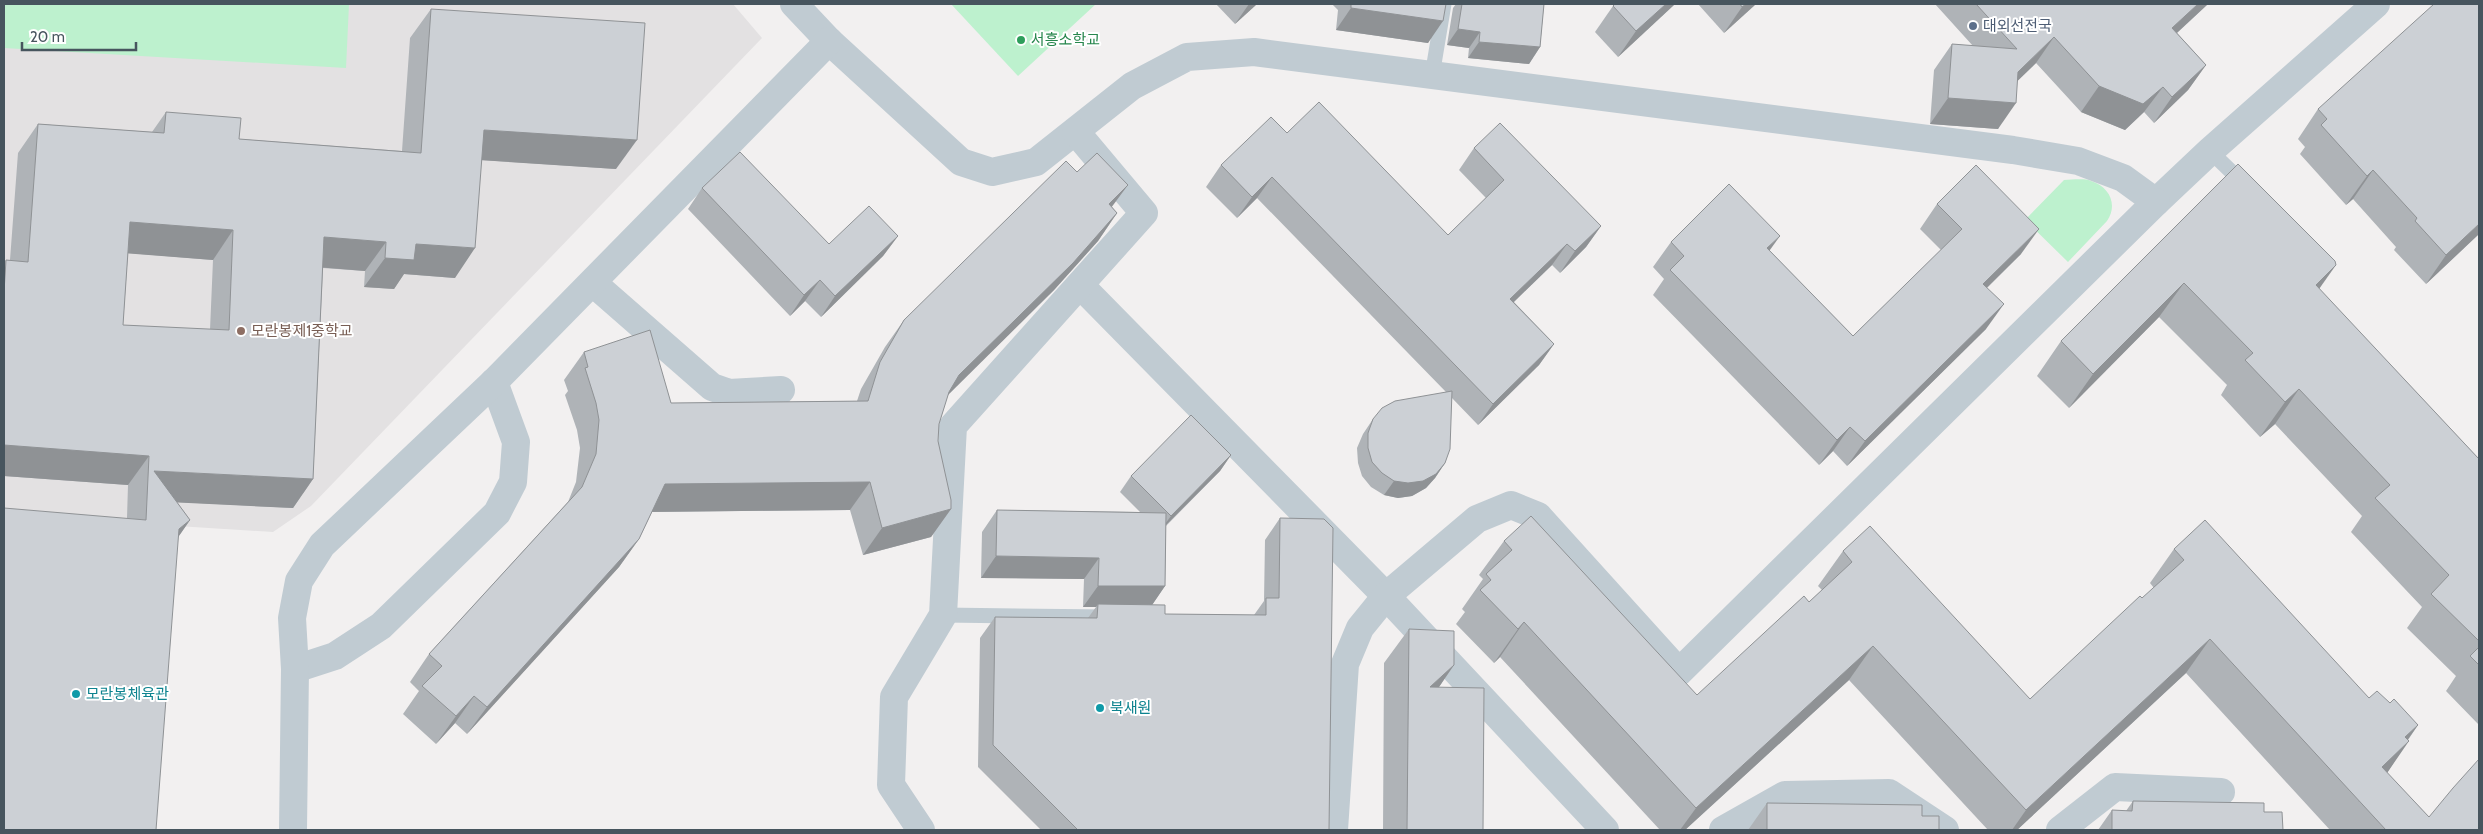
<svg xmlns="http://www.w3.org/2000/svg" width="2483" height="834" font-family="Cabin,'Noto Sans KR',sans-serif">
<rect width="100%" height="100%" fill="#f2f0f0"/>
<polygon fill="#e3e1e2" points="4,4 733,4 762,38 311,506 273,532 4,515"/>
<g fill="#bdf1ce">
<polygon points="4,4 349,4 346,68 4,48"/>
<polygon points="951,4 1096,4 1018,76"/>
<path d="M2064 180C2072 180 2084 178 2091 181 2110 187 2118 205 2107 221L2068 262 2025 220Z"/>
</g>
<g fill="none" stroke-linecap="round" stroke-linejoin="round">
<g stroke="#c0cbd2" stroke-width="15">
<polyline points="1432,76 1444,4"/>
<polyline points="2210,151 2244,184"/>
<polyline points="943,615 1109,617"/>
</g>
<g stroke="#c0cbd2" stroke-width="28">
<polyline points="794,4 829,41 961,162 992,172 1036,162 1132,86 1187,57 1254,52 2013,150 2078,161 2123,178 2156,202 2210,151 2376,4"/>
<polyline points="593,283 712,387 729,393 781,390"/>
<polyline points="1080,285 1386,596 1605,830"/>
<polyline points="295,669 335,656 381,626 497,513 513,482 516,442 494,382"/>
<polyline points="293,830 295,669 292,618 299,581 322,545 494,382 829,41"/>
<polyline points="921,830 891,785 894,697 943,615 953,426 1144,213 1076,132"/>
<polyline points="1334,830 1345,664 1360,628 1386,596 1477,519 1511,505 1538,516 1679,672 2156,202"/>
<polyline points="1723,830 1785,795 1889,793 1945,830"/>
<polyline points="2060,830 2115,787 2221,792"/>
</g>
</g>
<g fill="#afb3b7" fill-rule="evenodd">
<polygon points="1216,4 1257,4 1235,24"/>
<polygon points="1332,4 1446,4 1428,43 1336,30 1338,10"/>
<polygon points="1456,4 1544,4 1540,47 1529,64 1468,58 1469,48 1447,45 1453,8"/>
<polygon points="1675,4 1618,57 1595,32 1613,6"/>
<polygon points="1698,4 1756,4 1724,33"/>
<polygon points="1935,4 2208,4 2177,33 2206,65 2188,90 2154,123 2144,112 2125,130 2081,112 2036,63 2017,81 1998,129 1930,124 1934,70 1952,44 1973,46"/>
<path d="M431 9 616 169 482 160 455 278 404 274 394 289 364 287 365 271 323 268 313 479 293 508 177 502 190 520 178 537 127 518 128 485 4 476V263L6 260H10L18 153 38 124 152 132 166 112 239 139 402 151 410 38ZM128 253 213 260 210 330 123 325Z"/>
<polygon points="2318,109 2479,234 2426,284 2394,250 2396,247 2353,199 2346,205 2300,154 2305,147 2298,139"/>
<polygon points="1287,133 1448,235 1486,198 1459,170 1474,148 1601,226 1586,247 1560,273 1552,265 1514,302 1554,344 1539,365 1478,425 1452,398 1445,463 1435,478 1426,488 1412,496 1398,498 1384,495 1371,487 1362,476 1358,463 1357,448 1363,434 1373,419 1446,392 1257,198 1237,218 1206,187 1221,165"/>
<polygon points="2238,164 2319,289 2479,459 2479,725 2446,691 2456,676 2407,628 2422,607 2351,532 2362,516 2275,424 2260,437 2221,395 2227,385 2159,317 2069,408 2037,376 2061,341"/>
<polygon points="702,188 829,244 898,236 883,256 821,317 805,301 790,316 688,209"/>
<polygon points="1937,204 2021,254 1987,288 1986,329 1847,466 1833,451 1819,465 1653,295 1664,279 1653,267 1671,242 1769,250 1853,336 1941,250 1920,229"/>
<polygon points="1112,207 1117,213 1098,241 1054,290 948,394 939,424 938,441 951,509 931,537 863,555 850,510 652,512 639,539 619,567 467,734 455,723 436,744 403,714 419,691 410,682 429,654 568,502 576,482 580,448 577,430 565,395 568,391 564,380 584,352 671,403 857,401 861,389 885,347 904,320"/>
<polygon points="1231,455 1220,471 1166,526 1165,586 1152,605 1165,614 1254,615 1264,601 1265,540 1280,518 1329,830 1041,830 978,767 980,638 995,617 1088,618 1096,607 1083,607 1084,579 981,578 982,532 997,510 1140,512 1120,492 1131,476"/>
<polygon points="1504,541 1697,695 1809,602 1822,590 1818,586 1843,551 2030,699 2154,588 2150,583 2174,549 2369,698 2390,703 2418,725 2408,740 2387,773 2429,817 2479,830 2330,830 2186,673 2017,830 1988,830 1849,680 1685,830 1660,830 1500,657 1494,663 1456,624 1465,612 1462,609 1483,579 1479,575"/>
<polygon points="1409,629 1454,665 1439,687 1483,830 1383,830 1384,663"/>
<polygon points="2133,801 2264,812 2283,830 2098,830 2112,810 2126,811"/>
<polygon points="1767,803 1922,816 1939,830 1748,830"/>
</g>
<g fill="#8f9295">
<polygon points="1249,4 1257,4 1235,24"/>
<polygon points="1666,4 1675,4 1618,57 1636,31"/>
<polygon points="1746,4 1756,4 1724,33 1742,7"/>
<polygon points="2198,4 2208,4 2154,54 2172,28"/>
<polygon points="1351,8 1443,21 1428,43 1336,30"/>
<polygon points="1458,29 1480,32 1469,48 1447,45"/>
<polygon points="2054,37 2036,63 2000,98 2018,72"/>
<polygon points="1479,42 1540,47 1529,64 1468,58"/>
<polygon points="2206,65 2188,90 2154,123 2172,97"/>
<polygon points="2099,86 2163,87 2144,112 2125,130 2081,112"/>
<polygon points="1948,98 2016,103 1998,129 1930,124"/>
<polygon points="484,130 637,140 616,169 463,159"/>
<polygon points="2373,170 2353,199 2346,205 2367,176"/>
<polygon points="1272,177 1257,198 1237,218 1252,197"/>
<polygon points="1128,185 1108,212 1109,204"/>
<polygon points="1117,213 1098,241 1054,290 940,403 959,375"/>
<polygon points="130,222 233,230 213,260 110,252"/>
<polygon points="2479,224 2479,234 2426,284 2446,255"/>
<polygon points="1601,226 1586,247 1560,273 1575,251"/>
<polygon points="2039,229 2021,254 1966,308 1983,284"/>
<polygon points="898,236 883,256 821,317 835,296"/>
<polygon points="1780,236 1762,261 1767,248"/>
<polygon points="324,237 386,242 365,271 304,266"/>
<polygon points="416,244 475,248 455,278 404,274 394,289 364,287 385,258"/>
<polygon points="1567,244 1552,265 1495,320 1510,299"/>
<polygon points="2336,265 2312,299 2316,285"/>
<polygon points="820,280 805,301 790,316 804,295"/>
<polygon points="2184,283 2159,317 2069,408 2093,374"/>
<polygon points="2004,304 1986,329 1847,466 1865,441"/>
<polygon points="1554,344 1539,365 1478,425 1493,404"/>
<polygon points="2299,389 2275,424 2260,437 2285,402"/>
<polygon points="1850,427 1833,451 1819,465 1837,440"/>
<polygon points="4,445 149,456 128,485 4,476"/>
<polygon points="1231,455 1220,471 1159,532 1171,516"/>
<polygon points="1445,463 1435,478 1426,488 1412,496 1398,498 1384,495 1394,481"/>
<polygon points="154,471 313,479 293,508 147,501"/>
<polygon points="870,482 850,510 646,512 665,484"/>
<polygon points="951,509 931,537 863,555 882,528"/>
<polygon points="190,520 170,549 179,529"/>
<polygon points="639,539 619,567 467,734 487,707"/>
<polygon points="996,556 1099,558 1084,579 981,578"/>
<polygon points="1098,586 1165,586 1150,608 1098,604 1096,607 1083,607"/>
<polygon points="1524,622 1500,657 1494,663 1518,629"/>
<polygon points="2210,639 2186,673 2017,830 2012,830 2026,810"/>
<polygon points="1873,646 1849,680 1685,830 1680,830 1696,808"/>
<polygon points="1454,665 1430,700 1430,687"/>
<polygon points="474,696 455,723 436,744 456,716"/>
<polygon points="2418,725 2401,749 2409,741 2385,776 2358,802 2382,767 2405,737"/>
</g>
<g fill="#ccd0d5" stroke="#8f9295" fill-rule="evenodd">
<polygon points="1351,4 1446,4 1443,21 1351,8"/>
<polygon points="1462,4 1544,4 1540,47 1479,42 1480,32 1458,29"/>
<polygon points="1615,4 1666,4 1636,31 1613,6"/>
<polygon points="1740,4 1746,4 1742,7"/>
<polygon points="1976,4 2198,4 2172,28 2206,65 2172,97 2163,87 2143,104 2099,86 2054,37 2018,72 2016,103 1948,98 1952,44 2017,49"/>
<polygon points="2434,4 2479,4 2479,224 2446,255 2415,221 2417,218 2373,170 2367,176 2321,125 2327,119 2318,109"/>
<path d="M431 9 645 23 637 140 484 130 475 248 416 244 414 260 385 258 386 242 324 237 313 479 154 471 190 520 179 529 156 830H4V508L146 520 149 456 4 445V292L6 260 28 262 38 124 164 133 166 112 241 118 239 139 421 153ZM130 222 233 230 229 330 123 325Z"/>
<polygon points="1319,102 1448,235 1504,180 1474,148 1500,123 1601,226 1575,251 1567,244 1510,299 1554,344 1493,404 1272,177 1252,197 1221,165 1271,117 1287,133"/>
<polygon points="740,152 829,244 869,206 898,236 835,296 820,280 804,295 702,188"/>
<polygon points="1097,153 1128,185 1109,204 1117,213 1073,263 959,375 949,392 939,424 938,441 951,500 951,509 882,528 870,482 665,484 639,539 487,707 474,696 456,716 422,686 442,666 429,654 582,487 596,454 599,420 596,403 585,368 588,367 584,352 650,330 671,403 868,401 880,362 904,320 1066,161 1077,172"/>
<polygon points="2238,164 2335,261 2336,265 2316,285 2479,459 2479,474 2478,475 2479,476 2479,641 2431,594 2449,575 2375,498 2390,485 2299,389 2285,402 2245,360 2253,353 2184,283 2093,374 2061,341"/>
<polygon points="1976,165 2039,229 1983,284 2004,304 1865,441 1850,427 1837,440 1670,270 1684,256 1671,242 1729,184 1780,236 1767,248 1853,336 1962,229 1937,204"/>
<polygon points="1452,391 1450,449 1445,463 1436,474 1423,481 1408,483 1394,481 1382,473 1372,462 1368,448 1368,433 1373,419 1382,408 1395,401"/>
<polygon points="1191,415 1231,455 1171,516 1131,476"/>
<polygon points="997,510 1166,513 1165,586 1098,586 1099,558 996,556"/>
<polygon points="1531,516 1697,695 1804,596 1809,602 1852,562 1843,551 1870,526 2030,699 2140,596 2142,598 2184,560 2174,549 2205,520 2369,698 2377,691 2390,703 2394,699 2418,725 2405,737 2409,741 2382,767 2429,817 2453,788 2479,759 2479,830 2386,830 2210,639 2026,810 1873,646 1696,808 1524,622 1518,629 1480,590 1491,580 1486,574 1512,550 1504,541"/>
<polygon points="1280,518 1324,519 1333,528 1329,830 1078,830 993,745 995,617 1097,618 1098,604 1165,605 1165,614 1266,615 1266,598 1279,598"/>
<polygon points="1409,629 1454,631 1454,665 1430,687 1484,688 1483,830 1407,830"/>
<polygon points="2479,647 2479,665 2470,656"/>
<polygon points="2133,801 2264,803 2264,812 2282,812 2283,830 2112,830 2112,810 2132,811"/>
<polygon points="1767,803 1922,805 1922,816 1939,816 1939,830 1767,830"/>
</g>
<circle fill="#5c6f8a" stroke="#fff" stroke-width="2" cx="1973" cy="26" r="5"/>
<circle fill="#2e9e5b" stroke="#fff" stroke-width="2" cx="1021" cy="40" r="5"/>
<circle fill="#8d6e63" stroke="#fff" stroke-width="2" cx="241" cy="331" r="5"/>
<g fill="#0f9aa8" stroke="#fff" stroke-width="2">
<circle cx="76" cy="694" r="5"/>
<circle cx="1100" cy="708" r="5"/>
</g>
<g text-anchor="middle" dominant-baseline="central" stroke-width="4" stroke-linejoin="round" paint-order="stroke">
<g font-size="15" fill="#4e5e75" stroke="#fff" text-anchor="start">
<text x="1983" y="26">대외선전국</text>
</g>
<g font-size="15" fill="#27864d" stroke="#fff" text-anchor="start">
<text x="1031" y="40">서흥소학교</text>
</g>
<g font-size="15" fill="#785e54" stroke="#fff" text-anchor="start">
<text x="251" y="331">모란봉제1중학교</text>
</g>
<g font-size="15" fill="#0d838f" stroke="#fff" text-anchor="start">
<text x="86" y="694">모란봉체육관</text>
<text x="1110" y="708">북새원</text>
</g>
</g>
<rect width="2483" height="834" fill="none" stroke="#47555e" stroke-width="10"/>
<path d="M22 42v8h114v-8" fill="none" stroke="#47555e" stroke-width="2.5"/>
<text x="30" y="42" font-size="15" fill="#47555e" stroke="#ffffff" stroke-width="4" paint-order="stroke">20 m</text>
</svg>
